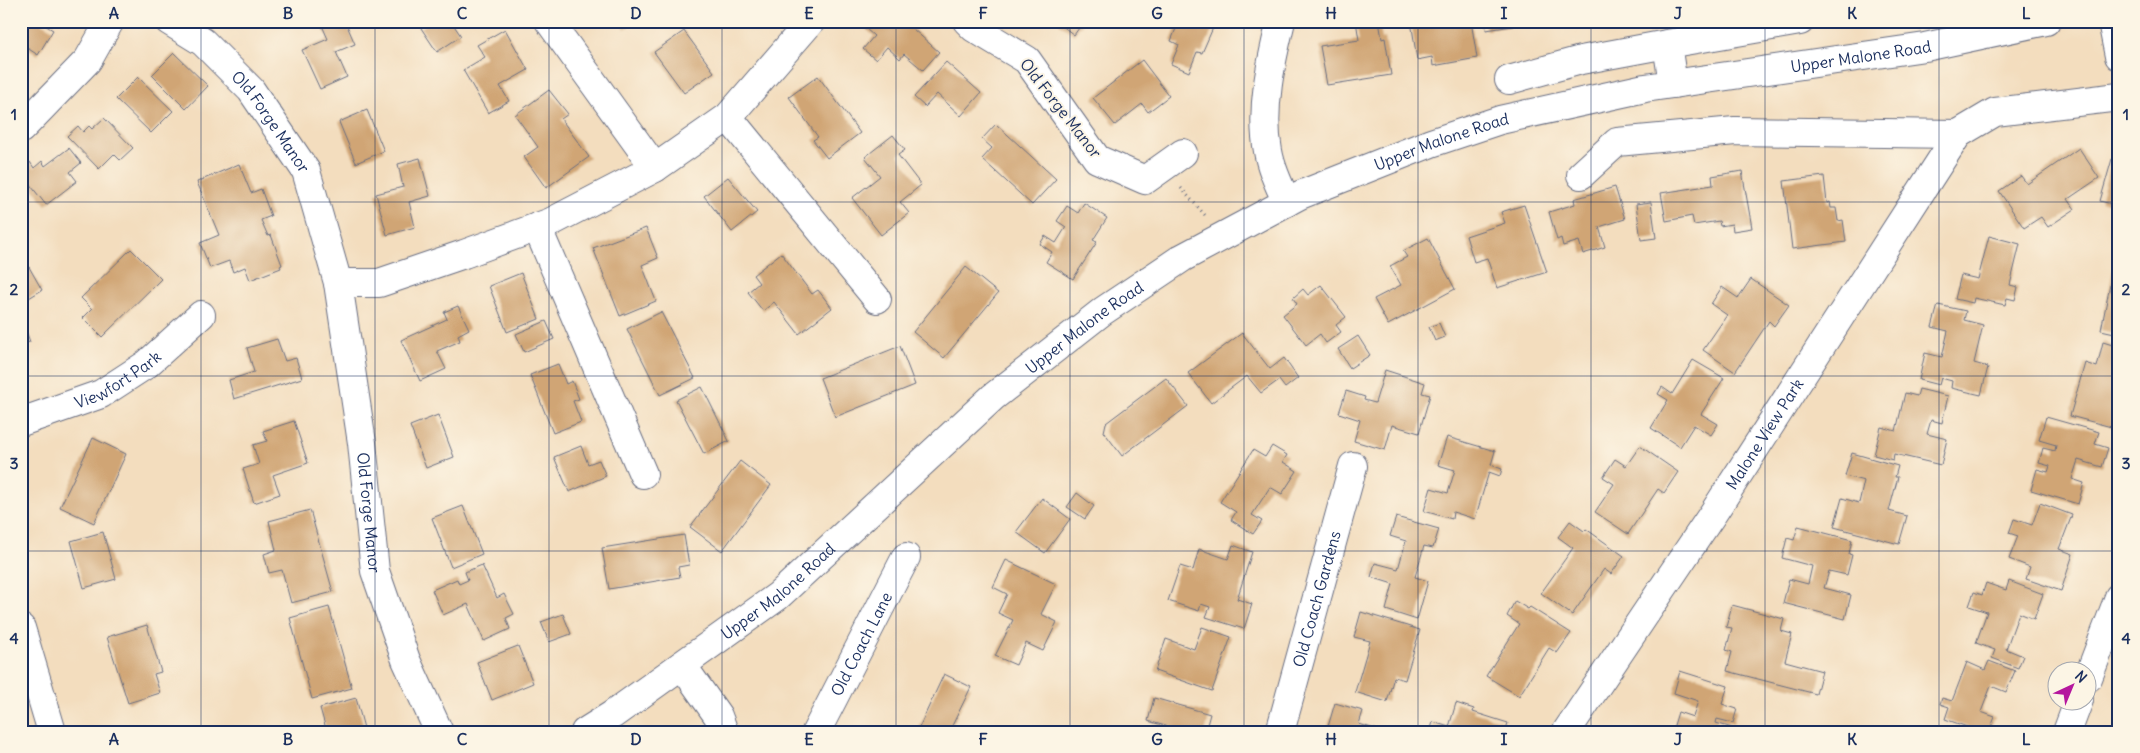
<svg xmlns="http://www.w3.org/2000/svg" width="2140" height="753" font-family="Delius,sans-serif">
<rect width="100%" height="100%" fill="#fcf5e5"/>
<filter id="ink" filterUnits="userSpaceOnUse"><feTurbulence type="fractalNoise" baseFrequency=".02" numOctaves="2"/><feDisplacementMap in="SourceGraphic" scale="10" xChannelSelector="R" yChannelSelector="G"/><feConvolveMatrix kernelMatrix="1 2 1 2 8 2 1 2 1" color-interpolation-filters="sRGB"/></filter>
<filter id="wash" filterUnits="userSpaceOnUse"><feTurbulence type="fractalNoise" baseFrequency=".0096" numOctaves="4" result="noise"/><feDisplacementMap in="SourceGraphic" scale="20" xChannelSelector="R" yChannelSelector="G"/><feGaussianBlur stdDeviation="1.12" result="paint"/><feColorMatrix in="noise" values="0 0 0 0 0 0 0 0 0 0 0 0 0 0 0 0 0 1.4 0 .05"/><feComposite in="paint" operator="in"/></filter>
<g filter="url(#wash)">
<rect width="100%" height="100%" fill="#f3ddbe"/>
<g id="blocks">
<g fill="#d0a574">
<polygon points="21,21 38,21 53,30 38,55 21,44"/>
<polygon points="320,21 345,21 355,44 336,52 347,77 320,89 302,50 328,39"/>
<polygon points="431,21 451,21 461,36 437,52 421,28"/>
<polygon points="619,21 636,21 625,29"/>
<polygon points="872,21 904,21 939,52 923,70 904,54 900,59 887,47 876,60 863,49 874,36 865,28"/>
<polygon points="1056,21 1084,21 1074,35"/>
<polygon points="1179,21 1216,21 1202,53 1197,52 1189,72 1171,64 1179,45 1171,41"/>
<polygon points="1356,21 1379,21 1382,39 1385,38 1391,75 1327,85 1320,46 1359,40"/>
<polygon points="1411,21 1471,21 1477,58 1433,66 1432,57 1417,60"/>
<polygon points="1485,21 1513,21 1513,26 1486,30"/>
<polygon points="505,29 528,70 500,86 509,101 488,113 463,70 485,57 477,45"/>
<polygon points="684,31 714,72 684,93 654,52"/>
<polygon points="174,53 208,86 186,109 152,75"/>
<polygon points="1142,60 1169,96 1148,112 1142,104 1115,125 1093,98"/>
<polygon points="946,62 981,93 961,116 937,94 925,107 914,97"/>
<polygon points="818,76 860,133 827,158 813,140 818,137 789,97"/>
<polygon points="138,77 173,111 151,133 116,99"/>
<polygon points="549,90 568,114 561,119 589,157 546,188 524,157 538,147 515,115"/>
<polygon points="367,110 384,151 356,163 339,122"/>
<polygon points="104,118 133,148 120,160 114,154 99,169 67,136 78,126 83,132 89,126 92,129"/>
<polygon points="996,124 1056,179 1032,205 982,159 992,148 982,139"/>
<polygon points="893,135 905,150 898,155 921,185 900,202 909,213 881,235 852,198 880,176 865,157"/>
<polygon points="69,148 81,163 70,172 77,181 46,205 21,173 21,169 30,162 34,168 42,161 45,166"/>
<polygon points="2079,148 2099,178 2068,199 2075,209 2048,227 2041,217 2024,228 1999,191 2021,176 2027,184"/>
<polygon points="420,158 430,196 409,202 415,227 387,235 376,194 403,187 398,164"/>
<polygon points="2112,159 2119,161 2119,206 2100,201"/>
<polygon points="239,164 251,193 261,189 271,216 261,220 268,236 271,235 282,265 280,266 281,268 250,280 245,267 233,272 229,261 210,268 200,243 219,235 197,182"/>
<polygon points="1742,171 1752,228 1733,231 1732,224 1720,226 1719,221 1694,225 1692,216 1666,221 1661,193 1713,185 1712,176"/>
<polygon points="1824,176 1827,203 1830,202 1831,208 1836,208 1838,221 1843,220 1846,242 1792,249 1784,181"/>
<polygon points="728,177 757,212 732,232 704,196"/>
<polygon points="1615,187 1625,219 1599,227 1605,247 1583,254 1579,241 1563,246 1561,238 1557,240 1549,212 1575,204 1574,199"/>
<polygon points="1651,202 1656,238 1641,240 1636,204"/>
<polygon points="1084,203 1107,218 1093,240 1097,242 1073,279 1046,262 1052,252 1040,244 1045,236 1056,243 1066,227 1057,221 1067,206 1078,213"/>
<polygon points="1524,205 1547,272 1497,288 1487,258 1474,262 1466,236 1505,223 1501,212"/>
<polygon points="646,228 658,258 642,265 656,301 620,316 593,248"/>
<polygon points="1989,236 2020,244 2010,285 2018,287 2015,300 2007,298 2005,305 1974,298 1973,303 1955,299 1961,275 1978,279"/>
<polygon points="1428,238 1455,289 1388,325 1374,299 1401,285 1390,266 1407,257 1403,251"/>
<polygon points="131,249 161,279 102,337 83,318 92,309 81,298"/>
<polygon points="781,253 812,294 818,290 832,308 799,334 774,302 763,311 748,292 759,283 753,275"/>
<polygon points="2116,255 2119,256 2119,334 2101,330"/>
<polygon points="29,267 42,290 24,301 21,295 21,272"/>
<polygon points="966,267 998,293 944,358 913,332"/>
<polygon points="521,273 539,319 507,332 489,286"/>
<polygon points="1751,279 1789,305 1774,326 1769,321 1735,372 1703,350 1727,315 1711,304 1722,287 1738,298"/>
<polygon points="1321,285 1346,317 1336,325 1341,332 1326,343 1320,334 1306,345 1283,315 1297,304 1293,298 1303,289 1308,295"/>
<polygon points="1938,305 1966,311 1964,320 1983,325 1974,363 1988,367 1981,395 1951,388 1952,381 1941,378 1939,385 1919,380 1925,353 1942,357 1948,331 1932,327"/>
<polygon points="458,306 469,329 458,335 460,341 437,351 446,369 420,381 401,340 447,319 444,312"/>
<polygon points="661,312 695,378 660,395 627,329"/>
<polygon points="21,317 30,342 21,344"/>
<polygon points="546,321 554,339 524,352 516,334"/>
<polygon points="1439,323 1445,337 1435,341 1429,327"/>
<polygon points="1242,333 1270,369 1284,358 1298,378 1285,388 1279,380 1261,393 1247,376 1211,403 1188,373"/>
<polygon points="1358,336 1370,355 1350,368 1338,349"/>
<polygon points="277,339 285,361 296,358 302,378 234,399 229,380 254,372 247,348"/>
<polygon points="2103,342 2119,347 2119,429 2070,416 2085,363 2097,367"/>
<polygon points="900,346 915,385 835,417 820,378"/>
<polygon points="1693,360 1724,378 1701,414 1718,424 1711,435 1694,425 1680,447 1651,428 1668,400 1658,394 1662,387 1672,394"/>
<polygon points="558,364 566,384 572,381 579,399 573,401 581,422 553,433 530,375"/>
<polygon points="1385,370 1425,383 1422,393 1430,395 1419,433 1392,425 1385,450 1354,441 1360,420 1339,413 1346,391 1365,397 1364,400 1375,403"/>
<polygon points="1166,378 1188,406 1122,456 1104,432 1106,423"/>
<polygon points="702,387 729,441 704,454 676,400"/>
<polygon points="1919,389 1948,396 1942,423 1931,420 1927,434 1947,439 1941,465 1894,454 1893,460 1874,455 1881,427 1896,431 1905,393 1917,396"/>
<polygon points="438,415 454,457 426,468 410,426"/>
<polygon points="2046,417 2099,432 2095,444 2108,448 2102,467 2078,460 2072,479 2084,483 2078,504 2031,490 2037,469 2048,472 2050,466 2039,463 2043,448 2055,451 2056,445 2039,440"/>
<polygon points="294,421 308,463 273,475 280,494 254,503 243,469 259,464 253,445 267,441 263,431"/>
<polygon points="1447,437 1495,451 1491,465 1502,469 1500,476 1489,472 1475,519 1453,512 1452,519 1424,511 1431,488 1448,493 1455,470 1438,465"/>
<polygon points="93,438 126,454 94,523 60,507"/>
<polygon points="581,446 588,464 599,460 606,476 569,492 554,457"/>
<polygon points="1272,446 1287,455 1283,462 1297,471 1282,494 1270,487 1252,515 1262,521 1253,534 1231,520 1236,512 1220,502 1253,450 1265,457"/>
<polygon points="1640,446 1678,472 1664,493 1658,489 1628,534 1595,512 1614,484 1603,477 1615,459 1626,466"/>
<polygon points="1852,453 1898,466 1895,477 1898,477 1889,511 1907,516 1899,544 1834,527 1842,498 1859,503 1864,481 1845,476"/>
<polygon points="740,461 771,485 722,551 690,527"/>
<polygon points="1077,493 1094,506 1085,519 1067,507"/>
<polygon points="1042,498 1070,519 1045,553 1016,532"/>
<polygon points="2040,503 2072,515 2059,549 2073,554 2061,591 2026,579 2030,567 2009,559 2018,536 2009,533 2014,519 2032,525"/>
<polygon points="463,506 482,554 451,567 432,518"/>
<polygon points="310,510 333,592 291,603 282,570 269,573 264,554 276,550 269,521"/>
<polygon points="1396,517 1439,529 1433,548 1424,546 1415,577 1428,581 1417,620 1386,610 1393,584 1371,577 1375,563 1398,569 1406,541 1390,536"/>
<polygon points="1570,521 1584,531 1586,529 1624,556 1611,574 1604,569 1572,615 1541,593 1573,548 1558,537"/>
<polygon points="1798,526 1852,540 1849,554 1852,555 1847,575 1829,571 1824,588 1851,595 1845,619 1783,603 1789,579 1808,584 1812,566 1782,558 1787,538 1794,540"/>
<polygon points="103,532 116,579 84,588 71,541"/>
<polygon points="684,535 689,565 678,567 680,577 609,589 602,548"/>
<polygon points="1233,545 1252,552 1237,599 1252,604 1244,629 1206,617 1210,607 1201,604 1199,611 1168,601 1180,566 1193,570 1199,549 1228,559"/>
<polygon points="1006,560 1056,584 1041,614 1057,622 1043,651 1026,643 1016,665 995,656 1013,620 998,613 1007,594 993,587"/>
<polygon points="482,565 497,598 504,594 514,614 506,618 510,629 484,641 468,604 443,615 432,590 457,579 459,584 468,580 465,572"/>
<polygon points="2009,581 2043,594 2034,619 2019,613 2006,649 2023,656 2018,668 1992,658 1995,650 1976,643 1987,612 1969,606 1974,592 1982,595 1986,583 2006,590"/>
<polygon points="1515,601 1528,609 1530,607 1571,633 1557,653 1549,648 1519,696 1486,676 1519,624 1507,616"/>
<polygon points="1732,605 1784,619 1781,631 1792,634 1785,661 1822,671 1816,694 1727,671 1732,652 1726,650 1732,628 1726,627"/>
<polygon points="329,607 352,688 312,699 290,618"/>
<polygon points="1361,612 1420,630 1405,680 1394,677 1387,702 1355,692 1370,641 1354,637"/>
<polygon points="563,614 571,634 549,642 541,622"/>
<polygon points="147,625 161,672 154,674 160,693 128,703 107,637"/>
<polygon points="1202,627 1231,637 1212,691 1155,671 1166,639 1194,649"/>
<polygon points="518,646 533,683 492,700 477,662"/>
<polygon points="1989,661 2015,671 2006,692 1991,686 1981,712 1995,717 1989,732 1969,732 1970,728 1945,719 1949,707 1940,704 1942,698 1952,701 1967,662 1985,670"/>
<polygon points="1680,671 1728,686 1722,704 1737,709 1733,723 1717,719 1716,723 1732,728 1731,732 1672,732 1678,712 1693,717 1698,701 1674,693"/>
<polygon points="944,674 971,687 949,732 917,732"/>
<polygon points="356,698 365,732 319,732 326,729 320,708"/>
<polygon points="1154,698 1210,714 1205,732 1175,732 1176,729 1148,721"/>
<polygon points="1335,703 1363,711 1359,724 1378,730 1378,732 1327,730"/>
<polygon points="1456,703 1474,709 1473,712 1508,723 1505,732 1430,732 1433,722 1449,727"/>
<polygon points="177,728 179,732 165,732 165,731"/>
</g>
</g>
</g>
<g filter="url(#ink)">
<use href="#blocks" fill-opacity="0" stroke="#676c80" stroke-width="1"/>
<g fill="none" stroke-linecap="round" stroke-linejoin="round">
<g stroke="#676c80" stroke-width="30">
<g id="minor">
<path id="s1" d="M169 21 203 42 251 90 306 171 338 283 362 443 375 571 406 660 439 732"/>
<polyline points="549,21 655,168"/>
<polyline points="967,21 974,28 1027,60 1097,159 1145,180 1183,153"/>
<path d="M1281 21C1271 62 1260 109 1268 151 1271 169 1279 186 1287 202"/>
<polyline points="2112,21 2119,56"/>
<polyline points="1509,80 1581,60 1667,44"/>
<polyline points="1673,84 1667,44 1800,21"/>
<polyline points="728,117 877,299"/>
<polyline points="21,129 88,60 110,21"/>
<polyline points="1581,175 1617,142 1735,131 1958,134 1995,112 2119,97"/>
<polyline points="537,227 643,474"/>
<polyline points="338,283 379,283 464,254 551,222 655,168 728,117 811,21"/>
<path id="s2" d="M21 422 101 394 147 364 201 315"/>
<polyline points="21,628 52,732"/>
<polyline points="682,665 718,716 724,732"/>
<polyline points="2088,678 2119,597"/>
<path id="s3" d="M816 732 906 557"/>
<path id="s4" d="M1280 732 1353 466"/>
<path id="s5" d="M1566 732 1714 512 1958 134"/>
<polyline points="2067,732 2079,700"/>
</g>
</g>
<g stroke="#676c80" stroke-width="30">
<g id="major">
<path id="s6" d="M585 732 612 715 778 596 993 397 1103 311 1182 258 1300 195 1431 143 1500 120 1645 88 1925 47 2046 21"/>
</g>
</g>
<polyline stroke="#676c80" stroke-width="3" stroke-dasharray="1 4" stroke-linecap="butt" points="1181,188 1205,215"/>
<use href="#minor" stroke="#fff" stroke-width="28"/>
<use href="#major" stroke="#fff" stroke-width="28"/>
</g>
</g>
<path fill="none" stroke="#1b2f5e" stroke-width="1" stroke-opacity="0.55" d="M201 21V732M375 21V732M549 21V732M722 21V732M896 21V732M1070 21V732M1244 21V732M1418 21V732M1591 21V732M1765 21V732M1939 21V732M21 202H2119M21 376H2119M21 551H2119"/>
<g text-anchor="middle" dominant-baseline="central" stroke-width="4" stroke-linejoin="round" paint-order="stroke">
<g font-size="16" fill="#1b2f5e" stroke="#fcf5e5">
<text stroke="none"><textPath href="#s6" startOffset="1478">Upper Malone Road</textPath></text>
<text transform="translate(1061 108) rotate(52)">Old Forge Manor</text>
<text stroke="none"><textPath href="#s1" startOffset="145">Old Forge Manor</textPath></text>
<text stroke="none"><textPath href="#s6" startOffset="1049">Upper Malone Road</textPath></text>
<text stroke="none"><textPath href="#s6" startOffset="644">Upper Malone Road</textPath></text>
<text stroke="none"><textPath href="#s2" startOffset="106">Viewfort Park</textPath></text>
<text stroke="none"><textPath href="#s5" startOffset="358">Malone View Park</textPath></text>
<text stroke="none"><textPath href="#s1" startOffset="554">Old Forge Manor</textPath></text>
<text stroke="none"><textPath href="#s6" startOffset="239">Upper Malone Road</textPath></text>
<text stroke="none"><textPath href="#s4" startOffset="138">Old Coach Gardens</textPath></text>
<text stroke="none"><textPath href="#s3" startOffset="99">Old Coach Lane</textPath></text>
</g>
</g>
<rect width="2140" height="753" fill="none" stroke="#fcf5e5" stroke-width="55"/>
<g transform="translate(2072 686) rotate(44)"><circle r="24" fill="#fcf5e5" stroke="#a2a6af"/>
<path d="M0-4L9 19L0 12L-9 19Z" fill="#b5179e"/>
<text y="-8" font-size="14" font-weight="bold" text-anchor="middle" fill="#1b2f5e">N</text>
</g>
<rect x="28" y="28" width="2084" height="698" fill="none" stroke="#1b2f5e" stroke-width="2"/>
<g font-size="16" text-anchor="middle" font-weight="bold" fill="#1b2f5e">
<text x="114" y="19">A</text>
<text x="288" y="19">B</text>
<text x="462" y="19">C</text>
<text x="636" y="19">D</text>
<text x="809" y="19">E</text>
<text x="983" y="19">F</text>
<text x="1157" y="19">G</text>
<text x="1331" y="19">H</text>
<text x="1504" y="19">I</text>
<text x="1678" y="19">J</text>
<text x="1852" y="19">K</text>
<text x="2026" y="19">L</text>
<text x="14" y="120">1</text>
<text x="2126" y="120">1</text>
<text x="14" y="295">2</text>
<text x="2126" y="295">2</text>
<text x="14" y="469">3</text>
<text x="2126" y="469">3</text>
<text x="14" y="644">4</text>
<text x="2126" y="644">4</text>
<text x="114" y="745">A</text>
<text x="288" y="745">B</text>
<text x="462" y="745">C</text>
<text x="636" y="745">D</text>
<text x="809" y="745">E</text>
<text x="983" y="745">F</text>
<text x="1157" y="745">G</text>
<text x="1331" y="745">H</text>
<text x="1504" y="745">I</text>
<text x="1678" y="745">J</text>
<text x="1852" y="745">K</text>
<text x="2026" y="745">L</text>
</g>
</svg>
